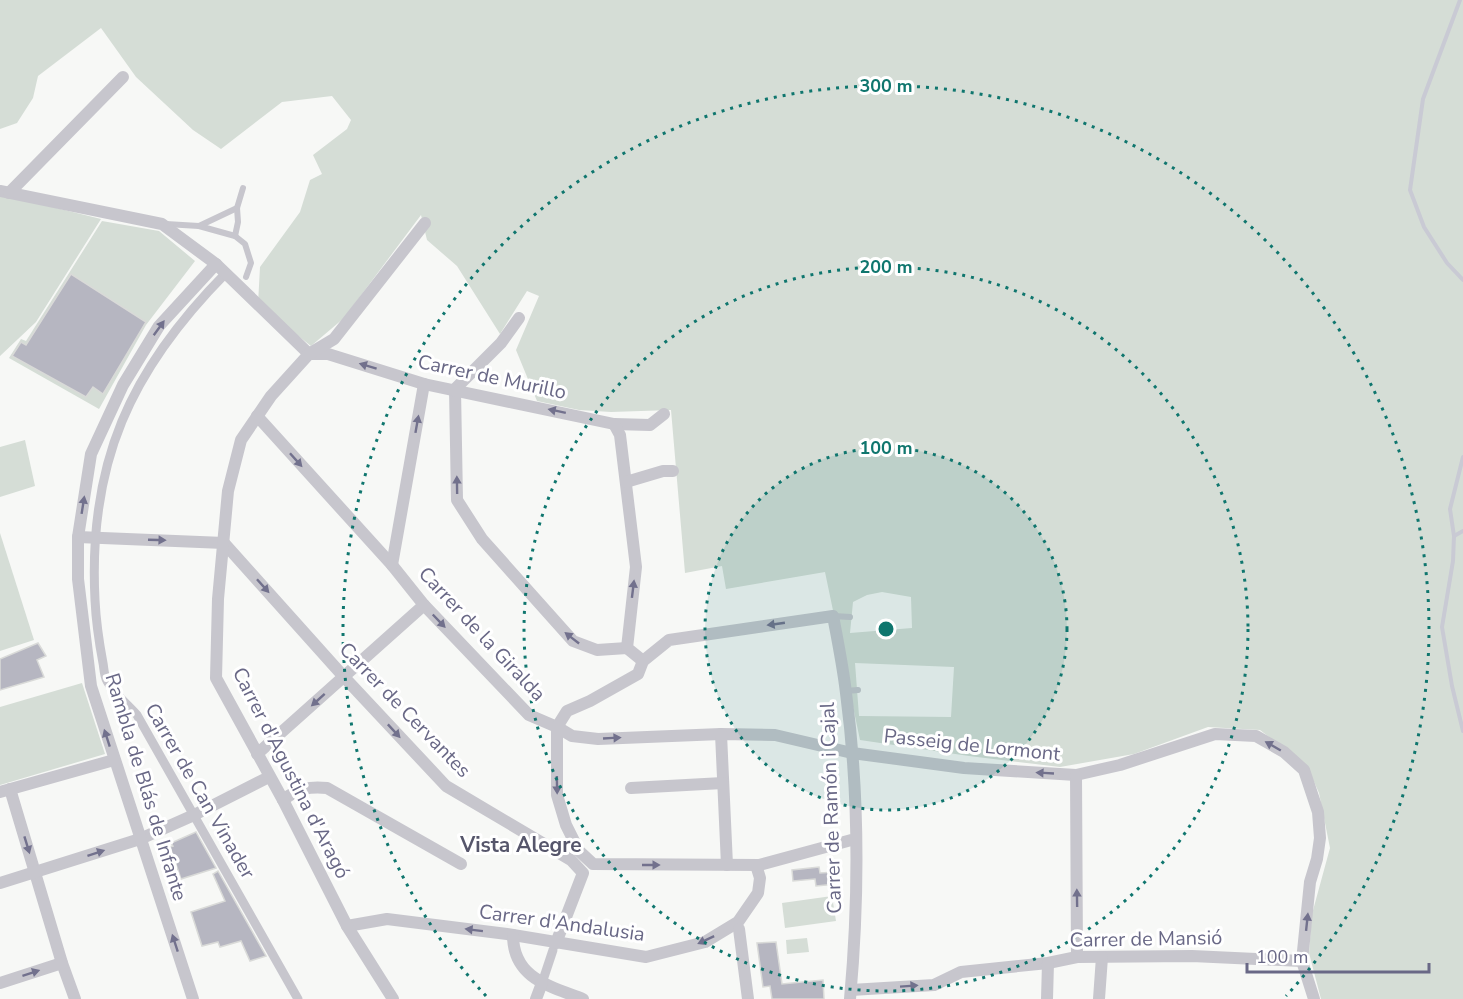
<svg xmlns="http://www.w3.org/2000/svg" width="1463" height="999" font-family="'Nunito Sans',sans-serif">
<rect width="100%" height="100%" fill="#f7f8f6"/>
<g fill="#d5ddd6" fill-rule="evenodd">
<path d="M0 0H1463V999H1321L1309 953 1312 914 1330 848 1319 793 1307 766 1260 730 1208 727 1134 754 1060 767 969 756 860 740 825 572 726 589 722 566 685 573 671 410 611 412 579 410 537 401 516 350 539 296 527 291 500 334 457 266 427 240 421 215 344 318 311 346 258 304 260 267 300 212 310 180 322 174 313 155 347 129 351 120 332 96 282 102 221 149 193 130 136 77 101 28 38 76 33 98 17 123 0 129ZM882 592 911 597 912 628 850 633 853 602 867 595ZM855 663 954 667 951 717 859 716Z"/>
<polygon points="0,192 16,198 101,219 36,322 0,356"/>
<polygon points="102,221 159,231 195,261 146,325 99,409 9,358 21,339 26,341"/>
<polygon points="25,440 35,486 0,497 0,447"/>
<polygon points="0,533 34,640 0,651"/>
<polygon points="82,683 105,754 0,785 0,707"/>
<polygon points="832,896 836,921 785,928 782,903"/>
<polygon points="807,938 809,952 787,954 786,940"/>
</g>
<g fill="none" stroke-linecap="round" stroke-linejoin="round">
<g stroke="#c9cad4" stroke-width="4">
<polyline points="1460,0 1423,99 1410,190 1424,227 1447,263 1463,280"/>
<polyline points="1463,457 1450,509 1454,536 1453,561 1442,627 1452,686 1463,731"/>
<polyline points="1454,536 1463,531"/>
</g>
</g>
<g fill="#b6b6c1" stroke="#d9dad8" stroke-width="1.5">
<polygon points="71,274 146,322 103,394 93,387 86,397 12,356 21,342 26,345"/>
<polygon points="38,643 46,656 37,660 44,677 0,690 0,659"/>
<polygon points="196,832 216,868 181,879 170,847 173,846 171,843"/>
<polygon points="819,867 820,873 836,872 837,884 816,886 815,879 793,881 792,870"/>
<polygon points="218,871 266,956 250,961 241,941 220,947 218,942 202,946 191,912 225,901 213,874"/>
<polygon points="776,942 782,984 823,980 824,999 772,999 770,986 763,987 757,943"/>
</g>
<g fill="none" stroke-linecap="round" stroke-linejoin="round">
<g stroke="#c7c6cd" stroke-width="6">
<polyline points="166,224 199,226 235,236 245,244 251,263 246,277"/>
<polyline points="199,226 237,208"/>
<polyline points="235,236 238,222 237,208 243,188"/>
<polyline points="833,616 850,617"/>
<polyline points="846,691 858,690"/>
</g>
<g stroke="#c7c6cd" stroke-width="9">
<path d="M226 273C130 370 88 463 95 600 96 621 99 642 103 663 104 668 104 676 107 681 112 691 129 706 137 715L298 999"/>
<polyline points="542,983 553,950"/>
</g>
<g stroke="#c7c6cd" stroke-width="12">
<polyline points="0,191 162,224 216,264 309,354"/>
<polyline points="9,193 123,77"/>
<polyline points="519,318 501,343 455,389 457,500 482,539 573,641 597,650 627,648"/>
<polyline points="312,354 328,354 424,384 614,424 650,425 664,414"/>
<polyline points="257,416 392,565 424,605 529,715 557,727 572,736 598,739 721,734 775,735 852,753 964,768 1076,775 1120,765 1215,734 1256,736 1284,752 1304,770 1318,812 1320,838 1317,859 1310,882 1302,961 1314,999"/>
<polyline points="614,424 620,435 636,567 627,648 643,661"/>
<polyline points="626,482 663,471 673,471"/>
<polyline points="78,537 224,543 344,677 446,786 571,860 583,873 556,943"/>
<polyline points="392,565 424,384"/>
<polyline points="721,734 727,865"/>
<polyline points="257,754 424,605"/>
<polyline points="1076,775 1077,957"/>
<polyline points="631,788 723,783"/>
<polyline points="10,789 62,963 75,999"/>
<polyline points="0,792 114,760"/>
<path d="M283 800C297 789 309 786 327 788L461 864"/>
<polyline points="0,883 140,839 194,815 269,777"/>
<polyline points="347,926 387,919 507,934 646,957 705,942 738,922 758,893 760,878 756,865"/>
<polyline points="739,929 748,999"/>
<path d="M513 935C513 978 549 986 583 999"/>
<polyline points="0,983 62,963"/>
<polyline points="851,990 934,985 961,972 1048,963 1077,957 1192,956 1302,961"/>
<polyline points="193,999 91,686 78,579 78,537 91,454 123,385 159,326 216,264"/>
<polyline points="393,999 347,926 283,800 216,678 218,599 228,491 241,440 271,396 309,354 334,339 425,223"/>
<polyline points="536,999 542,983"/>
<path d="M850 999C859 899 859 792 846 693 843 667 838 642 833 616L669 640 643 661 638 674 590 701 567 711 557 727V795L566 825 579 851 593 864 759 865 855 839"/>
<polyline points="1047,999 1048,963"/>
<polyline points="1099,999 1102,957"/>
</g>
</g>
<defs><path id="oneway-solid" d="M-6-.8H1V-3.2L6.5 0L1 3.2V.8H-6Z" transform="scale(1.5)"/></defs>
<g fill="#72718d">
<use href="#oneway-solid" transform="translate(159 328) rotate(-54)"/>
<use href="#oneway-solid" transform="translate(368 366) rotate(-163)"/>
<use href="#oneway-solid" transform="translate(557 411) rotate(-168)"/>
<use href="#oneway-solid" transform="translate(417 424) rotate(-80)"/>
<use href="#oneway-solid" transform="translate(296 460) rotate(48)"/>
<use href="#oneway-solid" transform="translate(457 485) rotate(-91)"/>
<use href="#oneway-solid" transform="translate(83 505) rotate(-81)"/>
<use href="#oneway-solid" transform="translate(157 540) rotate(2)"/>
<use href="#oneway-solid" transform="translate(263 586) rotate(48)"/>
<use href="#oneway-solid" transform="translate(633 589) rotate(-83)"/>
<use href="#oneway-solid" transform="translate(439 621) rotate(46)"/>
<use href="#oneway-solid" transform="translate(776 624) rotate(172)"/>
<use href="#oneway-solid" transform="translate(572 638) rotate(-142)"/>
<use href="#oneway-solid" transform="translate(318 700) rotate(138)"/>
<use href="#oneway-solid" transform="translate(394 731) rotate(47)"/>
<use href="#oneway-solid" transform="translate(107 738) rotate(-108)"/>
<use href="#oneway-solid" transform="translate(612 738) rotate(-3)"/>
<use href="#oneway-solid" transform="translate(1273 746) rotate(-150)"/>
<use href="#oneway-solid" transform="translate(1045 773) rotate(-177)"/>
<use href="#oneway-solid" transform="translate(557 785) rotate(89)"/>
<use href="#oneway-solid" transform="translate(27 845) rotate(73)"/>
<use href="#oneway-solid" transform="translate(96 853) rotate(-18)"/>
<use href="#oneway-solid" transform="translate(651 865)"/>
<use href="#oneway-solid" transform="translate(1077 898) rotate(-91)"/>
<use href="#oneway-solid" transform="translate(1307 922) rotate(-84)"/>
<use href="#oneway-solid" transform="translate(474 930) rotate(-173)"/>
<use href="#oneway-solid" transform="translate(706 940) rotate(155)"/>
<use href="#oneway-solid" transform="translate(175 943) rotate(-108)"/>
<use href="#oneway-solid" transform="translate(31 973) rotate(-18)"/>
<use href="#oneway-solid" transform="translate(909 986) rotate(-4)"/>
</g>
<circle cx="886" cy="629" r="181" fill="#0f766e" fill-opacity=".12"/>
<g fill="none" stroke="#0f766e" stroke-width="3" stroke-dasharray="3 6">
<circle cx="886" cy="629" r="181"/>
<circle cx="886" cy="629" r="362"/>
<path d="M486 996A543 543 0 1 1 1286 996"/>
</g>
<g text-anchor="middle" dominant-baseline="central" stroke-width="6" stroke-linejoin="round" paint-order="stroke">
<g font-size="20" fill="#696886" stroke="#fff">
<text transform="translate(492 377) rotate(12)">Carrer de Murillo</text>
<text transform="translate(482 634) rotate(47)">Carrer de la Giralda</text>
<text transform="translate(405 710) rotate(46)">Carrer de Cervantes</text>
<text transform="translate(972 745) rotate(6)">Passeig de Lormont</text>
<text transform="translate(291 773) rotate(63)">Carrer d'Agustina d'Aragó</text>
<text transform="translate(146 787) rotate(73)">Rambla de Blás de Infante</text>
<text transform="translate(200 791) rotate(60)">Carrer de Can Vinader</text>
<text transform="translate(831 808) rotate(-92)">Carrer de Ramón i Cajal</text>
<text transform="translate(562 923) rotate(8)">Carrer d'Andalusia</text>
<text transform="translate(1146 939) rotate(-1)">Carrer de Mansió</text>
</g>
<g font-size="21" font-weight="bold" fill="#56566b" stroke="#fff">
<text x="521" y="845">Vista Alegre</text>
</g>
</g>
<circle cx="886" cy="629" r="9" fill="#0f766e" stroke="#fff" stroke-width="3"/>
<g font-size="18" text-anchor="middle" font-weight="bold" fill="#0f766e" stroke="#fff" stroke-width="6" stroke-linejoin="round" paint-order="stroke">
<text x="886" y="92">300 m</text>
<text x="886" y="273">200 m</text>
<text x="886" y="454">100 m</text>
</g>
<path d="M1247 963v9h182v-9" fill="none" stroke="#696886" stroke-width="3"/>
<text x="1256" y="963" font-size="18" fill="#696886" stroke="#ffffff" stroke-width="4.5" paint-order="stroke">100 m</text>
</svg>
